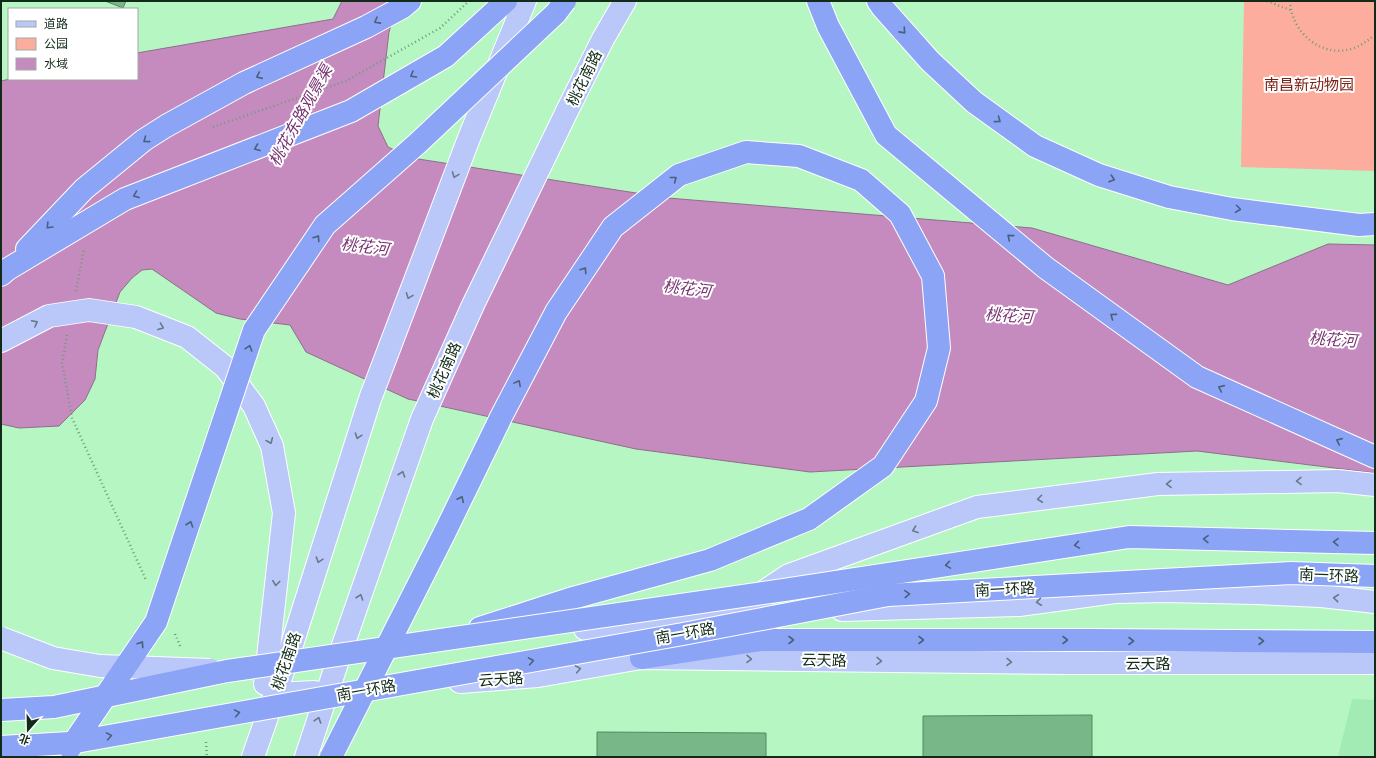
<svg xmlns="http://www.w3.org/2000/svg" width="1376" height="758" font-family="'PT Sans Narrow','Noto Sans SC',sans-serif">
<rect width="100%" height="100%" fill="#b5f6c3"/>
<polygon fill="#a3ebb4" points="1352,699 1375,700 1375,757 1338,757"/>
<polygon fill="#fdad9e" points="1244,1 1375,1 1375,171 1241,167"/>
<polygon fill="#c58bbe" stroke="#8f6e8c" points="342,1 398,1 389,32 378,126 388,147 412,158 668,198 1032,228 1228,285 1328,244 1375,245 1375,473 1197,451 810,472 636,449 408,399 306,352 290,325 240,319 216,313 152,269 142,270 132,278 120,292 98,350 95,379 85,400 59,426 19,428 1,424 1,81 10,79 137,79 137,53 333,19"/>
<g fill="#78b787" stroke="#4e8c5e">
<polygon points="105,1 126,1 123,8"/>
<polygon points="1092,715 1092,757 923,757 923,716"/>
<polygon points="597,732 766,733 766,757 597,757"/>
</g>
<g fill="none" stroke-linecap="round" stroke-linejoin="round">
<g stroke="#fff" stroke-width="24">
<g id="major">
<polyline points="1,341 49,316 89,310 136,317 187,337 225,367 254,406 272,446 284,513 265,684"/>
<polyline points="759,595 789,575 977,507 1158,484 1338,481 1375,485"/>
<polyline points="842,610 1019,605 1115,592 1167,591 1256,593 1321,596 1375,602"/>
<polyline points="585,629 733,613 765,612"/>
<polyline points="460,682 538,676 641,658 1069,663 1375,663"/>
<polyline points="275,694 315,692"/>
<polyline points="253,757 289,654 370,399 469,138 525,1"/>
<polyline points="306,757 341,651 422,419 473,305 568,109 603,39 625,1"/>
</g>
</g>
<g stroke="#fff" stroke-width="24">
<g id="highway">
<polyline points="818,1 828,26 886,135 1046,268 1197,377 1375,457"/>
<polyline points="878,1 882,7 930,61 974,102 1035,146 1099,175 1169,197 1232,209 1359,225 1375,224"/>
<polyline points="27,249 84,189 144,140 166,126 244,83 366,27 403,7 410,1"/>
<polyline points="1,275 8,269 125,199 351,111 446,56 506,1"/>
<polyline points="444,534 501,417 556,312 613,227 679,175 746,152 799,156 861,180 900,214 933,276 939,348 926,401 883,466 809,519 710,560 573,598 480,628"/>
<polyline points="641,658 760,640 1092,640 1375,642"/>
</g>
</g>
<g stroke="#6d9c78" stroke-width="2.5" stroke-dasharray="1 3" stroke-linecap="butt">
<polyline points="1267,1 1290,10"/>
<path d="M1290 1C1291 31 1320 58 1351 49 1361 46 1367 41 1375 35"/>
<polyline points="213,127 346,81 440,28 469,1"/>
<polyline points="76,291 84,249"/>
<polyline points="67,335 62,363 72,418 146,580"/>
<polyline points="175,634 181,648"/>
<polyline points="206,742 207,757"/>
</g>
<use href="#major" stroke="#bac8f9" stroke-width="22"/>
<use href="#highway" stroke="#8ca4f5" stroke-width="22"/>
<g stroke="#fff" stroke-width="24" stroke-linecap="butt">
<polyline id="major-bridge" points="1,638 53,658 100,666 210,670"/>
</g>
<g stroke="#fff" stroke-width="24" stroke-linecap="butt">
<g id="highway-bridge">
<polyline points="1,710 54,707 227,671 784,590 1129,537 1375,543"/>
<polyline points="1,747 70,743 683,634 888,595 1291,573 1375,576"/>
<polyline points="70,748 156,622 254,330 325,225 418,143 556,13 565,1"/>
<polyline points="331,757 444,534"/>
</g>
</g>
<use href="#major-bridge" stroke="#bac8f9" stroke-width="22"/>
<use href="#highway-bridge" stroke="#8ca4f5" stroke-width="22"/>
</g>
<defs><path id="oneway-chevron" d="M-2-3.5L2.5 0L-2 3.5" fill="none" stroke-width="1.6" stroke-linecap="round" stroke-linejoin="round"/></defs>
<g stroke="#48617b">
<use href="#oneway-chevron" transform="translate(377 21) rotate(151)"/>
<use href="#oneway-chevron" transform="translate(903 31) rotate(48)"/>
<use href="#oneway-chevron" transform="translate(413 75) rotate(150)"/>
<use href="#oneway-chevron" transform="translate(259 76) rotate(156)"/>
<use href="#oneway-chevron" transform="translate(998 120) rotate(36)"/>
<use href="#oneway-chevron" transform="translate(146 140) rotate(144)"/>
<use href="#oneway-chevron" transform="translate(257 148) rotate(159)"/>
<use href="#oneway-chevron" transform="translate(674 179) rotate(-38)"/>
<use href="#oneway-chevron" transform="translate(1112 179) rotate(18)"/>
<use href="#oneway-chevron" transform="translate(136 195) rotate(159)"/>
<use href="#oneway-chevron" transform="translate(1238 209) rotate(7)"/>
<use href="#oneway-chevron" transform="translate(49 226) rotate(134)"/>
<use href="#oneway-chevron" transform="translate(1010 237) rotate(-140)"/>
<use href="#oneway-chevron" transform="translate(317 238) rotate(-56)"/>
<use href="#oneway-chevron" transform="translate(584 270) rotate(-56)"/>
<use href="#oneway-chevron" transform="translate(1113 316) rotate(-144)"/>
<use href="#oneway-chevron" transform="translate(249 348) rotate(-72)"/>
<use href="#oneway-chevron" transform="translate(518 383) rotate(-62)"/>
<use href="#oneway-chevron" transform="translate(1221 388) rotate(-156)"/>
<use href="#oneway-chevron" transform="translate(1339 441) rotate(-156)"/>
<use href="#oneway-chevron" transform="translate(461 499) rotate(-64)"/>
<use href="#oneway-chevron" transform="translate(190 524) rotate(-71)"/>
<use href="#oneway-chevron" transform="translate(1206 539) rotate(-179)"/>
<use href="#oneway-chevron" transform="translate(1336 542) rotate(-179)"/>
<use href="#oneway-chevron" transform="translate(1077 545) rotate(171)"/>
<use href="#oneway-chevron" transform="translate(948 565) rotate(171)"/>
<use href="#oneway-chevron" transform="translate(907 594) rotate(-3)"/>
<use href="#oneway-chevron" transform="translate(791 640)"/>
<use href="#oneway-chevron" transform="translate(921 640)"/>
<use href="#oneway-chevron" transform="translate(1065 640)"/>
<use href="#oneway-chevron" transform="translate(1131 641)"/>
<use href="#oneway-chevron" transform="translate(1261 641)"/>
<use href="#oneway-chevron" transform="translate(141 644) rotate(-56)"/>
<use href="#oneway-chevron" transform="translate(531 661) rotate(-10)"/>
<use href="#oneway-chevron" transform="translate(237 713) rotate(-10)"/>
<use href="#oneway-chevron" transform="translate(109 736) rotate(-10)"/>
</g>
<g stroke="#667a88">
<use href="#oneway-chevron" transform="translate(455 175) rotate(111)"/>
<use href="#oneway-chevron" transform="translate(409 296) rotate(111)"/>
<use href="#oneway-chevron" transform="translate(35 323) rotate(-27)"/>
<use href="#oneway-chevron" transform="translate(161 327) rotate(21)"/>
<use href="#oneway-chevron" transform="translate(358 436) rotate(108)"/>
<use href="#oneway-chevron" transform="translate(270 441) rotate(67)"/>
<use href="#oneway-chevron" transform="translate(402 474) rotate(-71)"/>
<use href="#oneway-chevron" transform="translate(1299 481) rotate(179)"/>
<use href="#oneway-chevron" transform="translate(1169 484) rotate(179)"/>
<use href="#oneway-chevron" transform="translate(1040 499) rotate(173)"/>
<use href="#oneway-chevron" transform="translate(915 530) rotate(160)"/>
<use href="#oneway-chevron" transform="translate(319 560) rotate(108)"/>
<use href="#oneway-chevron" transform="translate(276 583) rotate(97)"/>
<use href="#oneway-chevron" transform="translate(360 597) rotate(-71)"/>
<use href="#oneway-chevron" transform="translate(1336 598) rotate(-174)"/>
<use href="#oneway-chevron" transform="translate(1039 602) rotate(172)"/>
<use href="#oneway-chevron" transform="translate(749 659) rotate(1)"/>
<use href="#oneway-chevron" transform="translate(879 661) rotate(1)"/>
<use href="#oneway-chevron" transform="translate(1009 662) rotate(1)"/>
<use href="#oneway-chevron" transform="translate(578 669) rotate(-10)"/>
<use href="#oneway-chevron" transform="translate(318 720) rotate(-72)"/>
</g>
<g text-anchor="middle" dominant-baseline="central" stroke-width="4" stroke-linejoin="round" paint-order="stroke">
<g font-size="15" fill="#112b18" stroke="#fff">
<text transform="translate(584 78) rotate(-64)">桃花南路</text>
<text transform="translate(444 370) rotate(-66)">桃花南路</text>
<text transform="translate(1329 575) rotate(2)">南一环路</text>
<text transform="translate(1005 589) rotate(-3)">南一环路</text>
<text transform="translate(685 633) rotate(-10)">南一环路</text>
<text transform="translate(824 660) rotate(1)">云天路</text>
<text transform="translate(286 661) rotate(-71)">桃花南路</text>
<text x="1148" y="663">云天路</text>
<text transform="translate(501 679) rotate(-4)">云天路</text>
<text transform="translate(366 690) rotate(-10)">南一环路</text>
</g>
<g font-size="15" fill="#7b2014" stroke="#fff">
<text x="1309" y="84">南昌新动物园</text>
</g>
<g font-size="16" font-style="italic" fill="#783372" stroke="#fff">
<text transform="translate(300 115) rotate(-61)">桃花东路观景渠</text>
<text transform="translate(365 246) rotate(7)">桃花河</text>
<text transform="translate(687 288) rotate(7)">桃花河</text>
<text transform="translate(1009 315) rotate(4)">桃花河</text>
<text transform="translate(1333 339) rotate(4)">桃花河</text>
</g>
</g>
<rect width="1376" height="758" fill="none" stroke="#112b18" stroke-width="4"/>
<rect x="8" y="8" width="130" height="72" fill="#ffffff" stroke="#a0aaa3"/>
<rect x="16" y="21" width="20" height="6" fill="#bac8f9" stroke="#a0aaa3"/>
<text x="44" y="28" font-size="12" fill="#112b18">道路</text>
<rect x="16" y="38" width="20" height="12" fill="#fdad9e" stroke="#a0aaa3"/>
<text x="44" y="48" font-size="12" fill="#112b18">公园</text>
<rect x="16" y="58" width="20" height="12" fill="#c58bbe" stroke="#a0aaa3"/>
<text x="44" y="68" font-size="12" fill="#112b18">水域</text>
<g transform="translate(28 730) rotate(200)" stroke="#ffffff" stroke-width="3" paint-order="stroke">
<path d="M0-3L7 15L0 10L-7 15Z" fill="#112b18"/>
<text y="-6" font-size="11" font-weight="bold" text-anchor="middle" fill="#112b18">北</text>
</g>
</svg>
